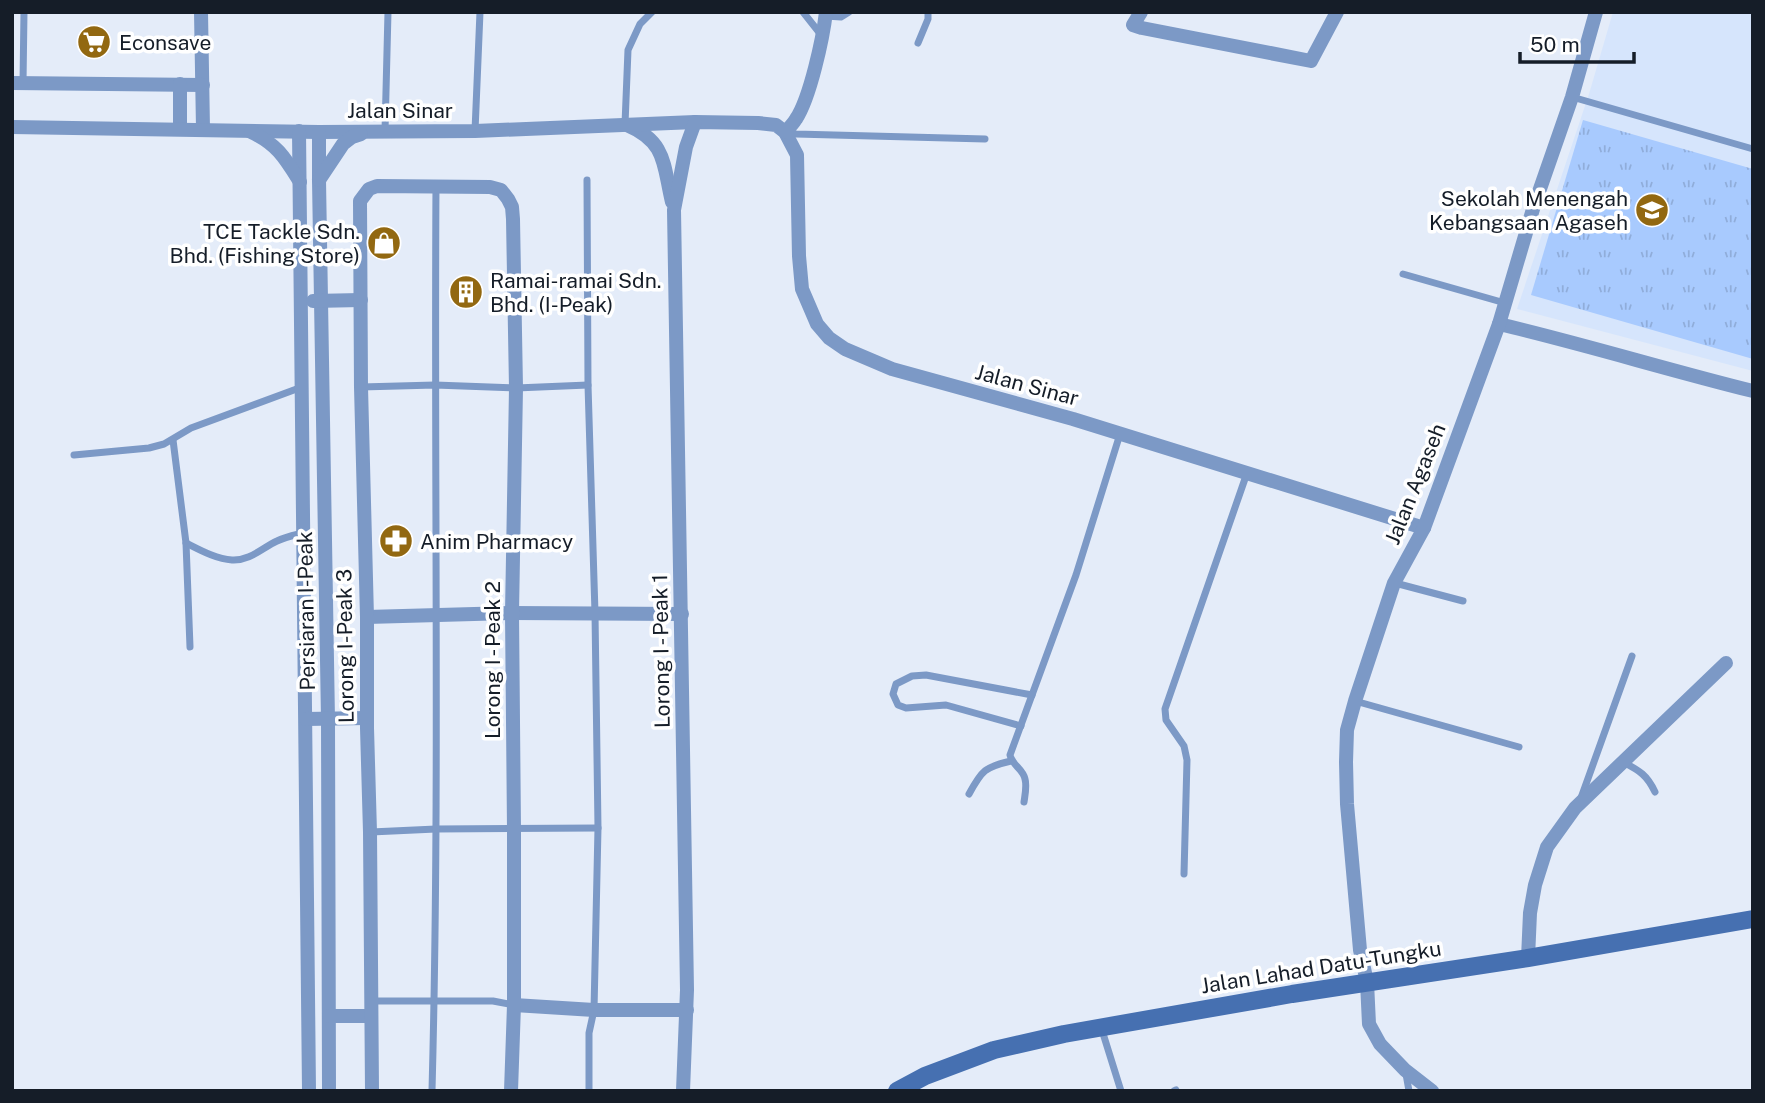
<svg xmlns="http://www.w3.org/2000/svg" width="1765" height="1103" font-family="'Public Sans',sans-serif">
<defs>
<pattern id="grass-tufts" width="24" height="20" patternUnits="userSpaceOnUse" patternTransform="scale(1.75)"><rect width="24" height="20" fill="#a8cafe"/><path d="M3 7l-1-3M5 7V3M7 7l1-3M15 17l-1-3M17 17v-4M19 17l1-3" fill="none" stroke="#90adda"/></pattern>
</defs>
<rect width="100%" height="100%" fill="#e4ecf9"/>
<polygon fill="#d6e5fc" points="1613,12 1753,12 1753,371 1517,309 1589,94"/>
<polygon fill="url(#grass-tufts)" points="1583,120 1753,169 1753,359 1531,295"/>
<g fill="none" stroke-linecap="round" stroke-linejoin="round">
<g stroke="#7c99c6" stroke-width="7">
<polyline points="803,12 822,36"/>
<polyline points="826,16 841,17 849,12"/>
<polyline points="918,43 928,19 928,12"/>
<polyline points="23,83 24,12"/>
<polyline points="1572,97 1753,149"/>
<polyline points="625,124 628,50 640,24 652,12"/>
<polyline points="385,131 388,12"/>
<polyline points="475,131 480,12"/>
<polyline points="786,132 796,134 985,139"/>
<polyline points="587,180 588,385 595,613 598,828 594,1010 589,1033 589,1091"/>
<polyline points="1403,274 1505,303"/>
<polyline points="361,387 435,385 516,388 588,385"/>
<polyline points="173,440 186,543 190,647"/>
<polyline points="74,455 149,448 164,444 191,428 302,387"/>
<path d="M186 543C200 550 216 559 232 560 250 561 262 548 277 541 285 537 295 535 303 533"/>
<polyline points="1395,583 1463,601"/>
<polyline points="1355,701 1519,747"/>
<polyline points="1021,726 946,705 906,708 898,705 893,694 896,684 912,676 926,675 1032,695"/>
<path d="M1623 762C1640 771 1647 775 1655 792"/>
<path d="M969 794C982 770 985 767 1011 761"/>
<polyline points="1581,798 1632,656"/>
<path d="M1024 802C1025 795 1027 786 1025 779 1023 769 1012 765 1010 755L1076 575 1120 434"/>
<polyline points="371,832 436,829 598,828"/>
<polyline points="1184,874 1187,760 1184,746 1166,720 1165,709 1247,473"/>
<polyline points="371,1001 493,1001 514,1005"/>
<polyline points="1101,1027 1121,1091"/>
<polyline points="1406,1074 1409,1091"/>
<path d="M432 1091C440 789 434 488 436 186"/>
<polyline points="1174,1091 1176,1090"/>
</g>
<g stroke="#7c99c6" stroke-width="14">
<polyline points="201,12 203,129"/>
<polyline points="1141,12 1133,25 1142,28 1311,61 1337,12"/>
<polyline points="12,83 203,85"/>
<polyline points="180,84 180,129"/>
<path d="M627 125C667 142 663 165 672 202"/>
<polyline points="12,127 319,132 475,131 695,122 758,123 776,125 785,132 797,155 799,256 802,289 817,324 829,338 845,349 892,369 1073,419 1424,528"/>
<polyline points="299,131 309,1091"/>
<path d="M251 132C277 144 285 158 300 182"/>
<polyline points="319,132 319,180 328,720 329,1091"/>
<path d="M785 132C789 128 793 124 796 119 810 98 823 38 826 12"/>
<polyline points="319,180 343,144 352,137 361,134"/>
<polyline points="313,301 361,300"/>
<path d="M1499 324C1584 344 1668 370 1753 391"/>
<polyline points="367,617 512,613 682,614"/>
<polyline points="306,719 367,718"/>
<polyline points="1528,958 1530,913 1535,885 1547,847 1575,808 1726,663"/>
<polyline points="514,1005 594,1010 687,1010"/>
<polyline points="329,1016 371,1016"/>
<polyline points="372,1091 370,832 367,728 367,617 361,387 360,201 369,189 377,186 490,187 501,190 508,199 512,207 513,219 516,388 512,613 514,830 514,1005 511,1091"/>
<polyline points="683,1091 687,990 674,210 686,147 695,122"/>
<polyline points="1432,1091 1405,1070 1380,1044 1369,1024 1367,982 1360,950 1347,804 1346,762 1347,730 1355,701 1394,583 1424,528 1499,324 1533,209 1572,97 1596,12"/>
</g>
<polyline stroke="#4670b1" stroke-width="18" points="897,1091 925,1076 994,1050 1064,1034 1292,994 1528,958 1753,919"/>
</g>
<defs>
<g id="supermarket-disc" transform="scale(1.75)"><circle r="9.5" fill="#926811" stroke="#fff"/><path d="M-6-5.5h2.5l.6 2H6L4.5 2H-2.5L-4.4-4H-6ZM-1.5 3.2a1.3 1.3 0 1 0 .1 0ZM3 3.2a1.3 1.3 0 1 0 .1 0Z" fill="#fff"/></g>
<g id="school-disc" transform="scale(1.75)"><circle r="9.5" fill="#926811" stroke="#fff"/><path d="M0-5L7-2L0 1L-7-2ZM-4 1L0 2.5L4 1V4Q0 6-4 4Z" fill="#fff"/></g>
<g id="shop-disc" transform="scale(1.75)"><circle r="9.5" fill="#926811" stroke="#fff"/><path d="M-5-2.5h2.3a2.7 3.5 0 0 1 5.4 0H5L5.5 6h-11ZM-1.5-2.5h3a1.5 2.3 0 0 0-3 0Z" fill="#fff"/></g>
<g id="building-disc" transform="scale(1.75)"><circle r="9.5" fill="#926811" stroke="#fff"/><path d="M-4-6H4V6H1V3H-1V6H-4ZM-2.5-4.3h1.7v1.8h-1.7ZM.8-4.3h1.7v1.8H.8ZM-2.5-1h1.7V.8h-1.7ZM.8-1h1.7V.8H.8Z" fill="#fff"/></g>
<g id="pharmacy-disc" transform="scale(1.75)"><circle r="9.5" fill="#926811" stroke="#fff"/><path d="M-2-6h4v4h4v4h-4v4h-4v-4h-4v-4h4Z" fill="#fff"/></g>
</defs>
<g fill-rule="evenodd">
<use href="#supermarket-disc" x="94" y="42"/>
<use href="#school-disc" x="1652" y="210"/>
<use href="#shop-disc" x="384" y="243"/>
<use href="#building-disc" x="466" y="292"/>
<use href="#pharmacy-disc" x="396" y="541"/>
</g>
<g text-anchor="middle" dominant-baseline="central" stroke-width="7" stroke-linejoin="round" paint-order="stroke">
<g font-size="21" fill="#151d28" stroke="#fff" text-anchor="start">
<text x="119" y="42">Econsave</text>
<text x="1628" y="198" text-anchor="end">Sekolah Menengah<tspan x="1628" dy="24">Kebangsaan Agaseh</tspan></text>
<text x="360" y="231" text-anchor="end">TCE Tackle Sdn.<tspan x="360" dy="24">Bhd. (Fishing Store)</tspan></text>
<text x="490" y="280">Ramai-ramai Sdn.<tspan x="490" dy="24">Bhd. (I-Peak)</tspan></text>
<text x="420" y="541">Anim Pharmacy</text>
</g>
<g font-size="21" fill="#151d28" stroke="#fff">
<text x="400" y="110">Jalan Sinar</text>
<text transform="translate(1027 385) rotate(15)">Jalan Sinar</text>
<text transform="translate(1415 484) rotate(-68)">Jalan Agaseh</text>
<text transform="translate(306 611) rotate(-91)">Persiaran I-Peak</text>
<text transform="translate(345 646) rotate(-91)">Lorong I-Peak 3</text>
<text transform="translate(661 651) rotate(-91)">Lorong I - Peak 1</text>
<text transform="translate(492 660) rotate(-90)">Lorong I - Peak 2</text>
<text transform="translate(1321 967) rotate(-9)">Jalan Lahad Datu-Tungku</text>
</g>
</g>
<rect width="1765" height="1103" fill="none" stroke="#151d28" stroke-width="28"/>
<path d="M1520 52v10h114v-10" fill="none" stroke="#151d28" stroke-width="3.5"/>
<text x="1530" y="52" font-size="21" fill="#151d28" stroke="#ffffff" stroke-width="5" paint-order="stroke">50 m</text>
</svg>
